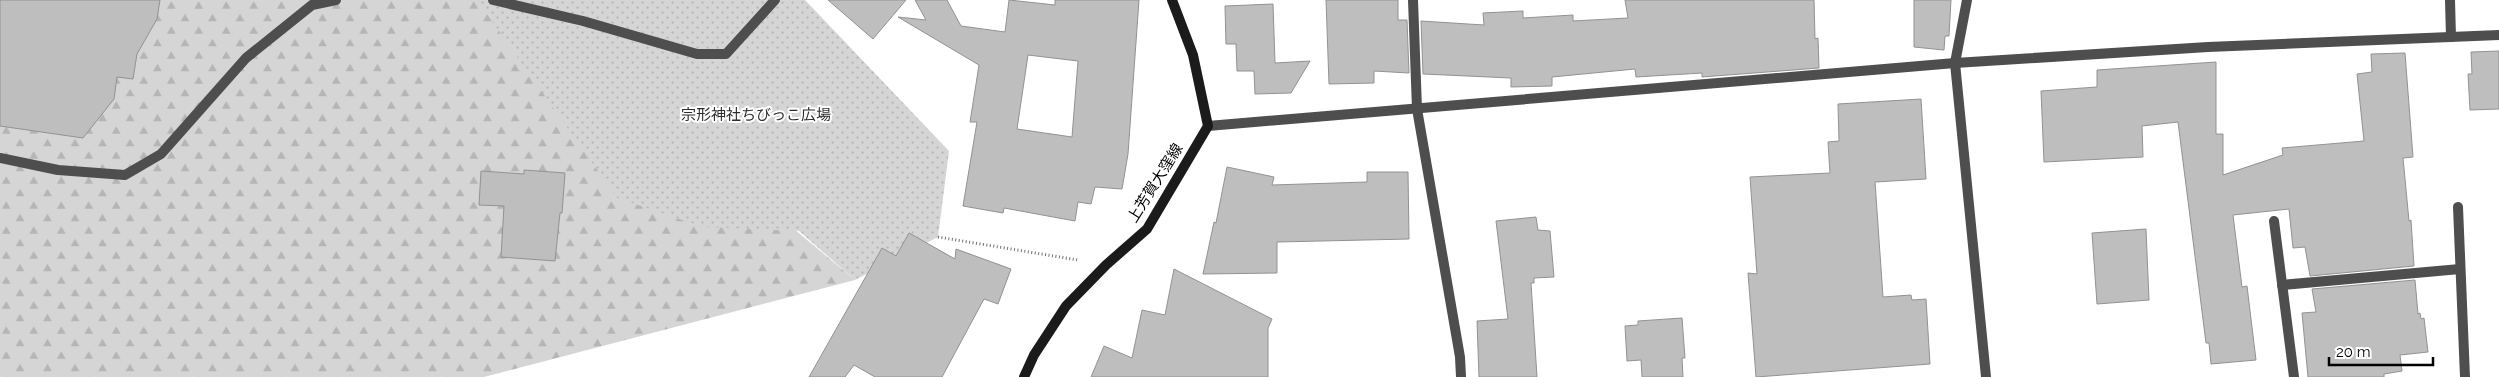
<svg xmlns="http://www.w3.org/2000/svg" width="2499" height="377" font-family="Raleway,'Noto Sans JP',sans-serif">
<defs>
<pattern id="forest-firs" width="22" height="20" patternUnits="userSpaceOnUse" patternTransform="scale(1.25)"><rect width="22" height="20" fill="#d5d5d5"/><path d="M5 1l3.5 6h-7zM16 11l3.5 6h-7z" fill="#b5b5b5"/></pattern>
<pattern id="park-dots" width="8" height="8" patternUnits="userSpaceOnUse" patternTransform="scale(1.25)"><rect width="8" height="8" fill="#d5d5d5"/><path d="M2 2h.1M6 6h.1" fill="none" stroke="#b5b5b5" stroke-width="1.8" stroke-linecap="round"/></pattern>
</defs>
<rect width="100%" height="100%" fill="#fff"/>
<polygon fill="url(#forest-firs)" points="0,0 520,0 855,280 484,377 0,377"/>
<polygon fill="url(#park-dots)" points="477,0 805,0 949,151 938,237 855,280 799,231 703,227 617,198"/>
<g fill="#bebebe" stroke="#929292" fill-rule="evenodd">
<polygon points="0,0 160,0 157,19 137,54 133,79 117,77 114,99 83,138 0,126"/>
<polygon points="828,0 906,0 873,39"/>
<path d="M915 0H947L961 26 1005 32 1009 0 1055 5V0H1139L1128 154 1122 189 1095 187 1091 204 1078 202 1075 221 1004 208 1003 213 963 206 977 122H970L979 65 898 17 926 20ZM1028 55 1078 61 1072 137 1017 129Z"/>
<polygon points="1326,0 1398,0 1398,20 1407,20 1409,73 1374,71 1374,83 1329,84"/>
<polygon points="1625,0 1814,0 1815,39 1818,38 1819,68 1702,77 1702,73 1636,77 1635,69 1552,77 1552,86 1511,87 1511,78 1423,74 1421,21 1484,25 1483,13 1523,11 1523,18 1573,15 1573,21 1628,18"/>
<polygon points="1914,0 1951,0 1949,36 1945,36 1944,50 1914,47"/>
<polygon points="1273,4 1275,63 1310,61 1291,93 1255,94 1254,71 1237,71 1236,44 1226,44 1225,6"/>
<polygon points="2499,51 2499,109 2470,110 2468,74 2472,74 2471,52"/>
<polygon points="2405,53 2413,157 2403,158 2409,221 2411,220 2414,266 2310,276 2305,247 2293,248 2289,209 2233,215 2242,287 2247,286 2256,360 2211,364 2209,343 2206,343 2178,122 2142,126 2143,157 2044,162 2041,91 2097,87 2097,70 2216,62 2216,134 2223,134 2223,175 2283,155 2282,148 2364,141 2357,74 2372,72 2371,54"/>
<polygon points="1921,99 1926,179 1875,182 1883,297 1911,295 1912,300 1926,299 1930,364 1756,377 1748,273 1757,274 1750,177 1830,173 1828,142 1839,141 1838,104"/>
<polygon points="1227,167 1274,177 1272,185 1367,182 1367,172 1408,172 1409,239 1277,242 1277,273 1203,274 1214,222 1216,223"/>
<polygon points="524,170 565,173 562,213 560,213 555,261 501,257 504,206 479,205 481,171 524,174"/>
<polygon points="1536,217 1538,230 1550,231 1554,277 1534,278 1534,283 1531,283 1537,377 1479,377 1477,321 1508,319 1496,221"/>
<polygon points="2146,229 2149,300 2097,304 2092,233"/>
<polygon points="909,233 955,259 956,249 1011,269 998,304 984,299 942,377 875,377 854,365 845,377 809,377 882,248 896,256"/>
<polygon points="1174,269 1272,319 1268,328 1268,377 1091,377 1104,346 1132,358 1142,310 1165,315"/>
<polygon points="2415,280 2418,314 2420,313 2421,319 2424,318 2428,352 2400,355 2402,371 2384,374 2384,377 2308,377 2302,313 2316,312 2312,289"/>
<polygon points="1682,318 1685,358 1682,358 1683,377 1642,377 1641,360 1627,361 1625,326 1638,325 1638,321"/>
</g>
<g fill="none" stroke-linecap="round" stroke-linejoin="round">
<polyline stroke="#707070" stroke-width="3" stroke-dasharray="1 2.5" stroke-linecap="butt" points="938,237 1078,260"/>
<g stroke="#4e4e4e" stroke-width="10">
<polyline points="493,0 583,21 697,54 726,54 775,0"/>
<polyline points="1413,0 1417,109 1460,357 1461,377"/>
<polyline points="1967,0 1955,63 1986,377"/>
<polyline points="2450,0 2451,37"/>
<polyline points="1208,126 1955,63 2208,47 2499,35"/>
<polyline points="0,158 58,170 125,175 161,154 246,58 312,5 336,0"/>
<polyline points="2458,207 2465,377"/>
<polyline points="2274,221 2294,377"/>
<polyline points="2282,285 2460,269"/>
</g>
<polyline stroke="#1b1b1b" stroke-width="10" points="1024,377 1034,355 1066,306 1106,265 1147,229 1208,126 1193,55 1172,0"/>
</g>
<g text-anchor="middle" dominant-baseline="central" stroke-width="4" stroke-linejoin="round" paint-order="stroke">
<g font-size="15" fill="#2c2c2c" stroke="#fff">
<text x="756" y="115">宗形神社ちびっこ広場</text>
</g>
<g font-size="15" fill="#000" stroke="#fff">
<text transform="translate(1155 183) rotate(-58)">上芳賀大窪線</text>
</g>
</g>
<path d="M2329 357v8h104v-8" fill="none" stroke="#000000" stroke-width="2.5"/>
<text x="2336" y="357" font-size="15" fill="#000000" stroke="#ffffff" stroke-width="4" paint-order="stroke">20 m</text>
</svg>
